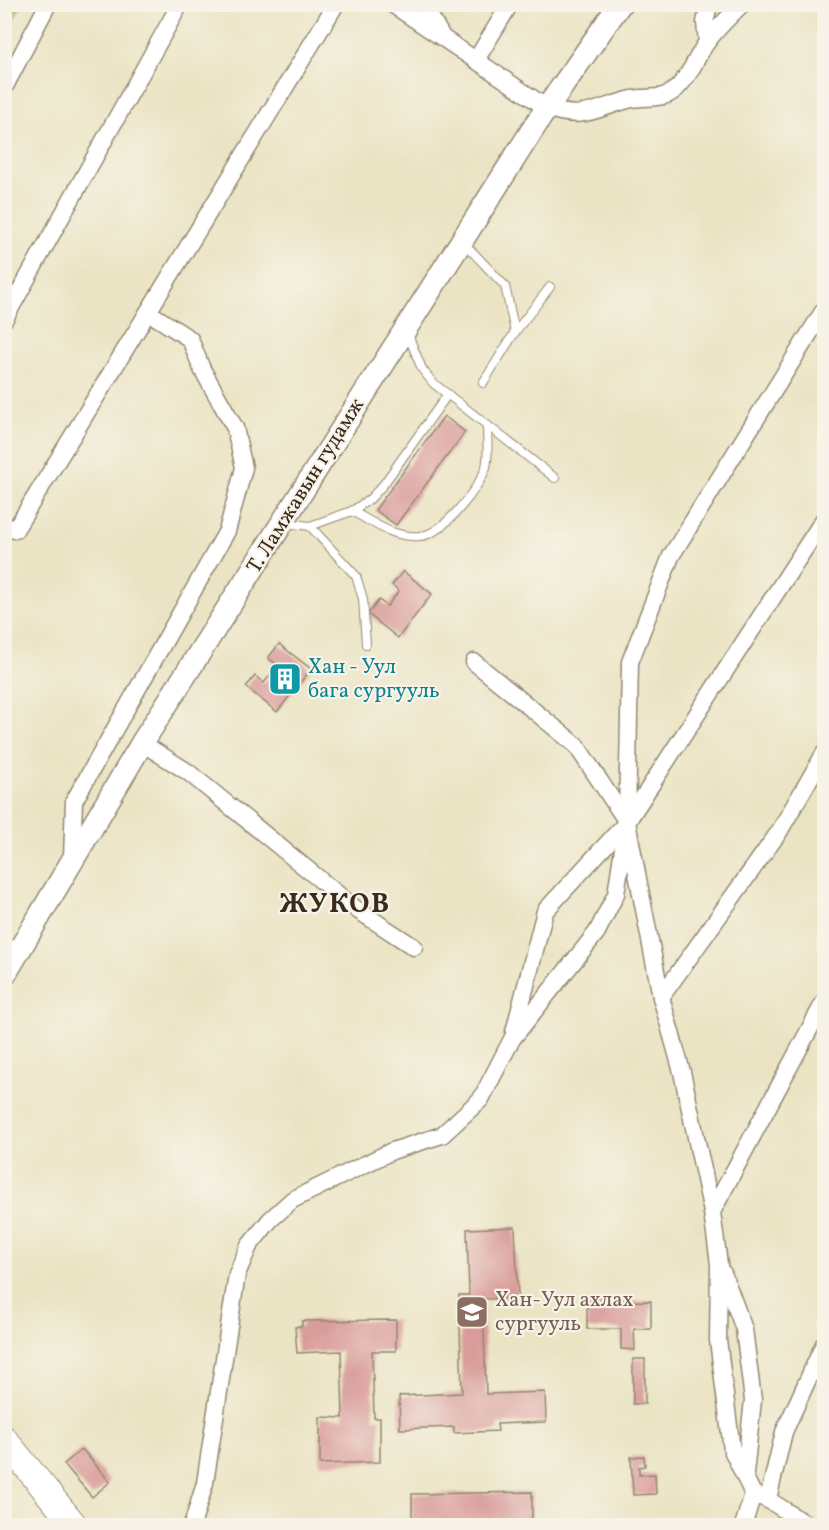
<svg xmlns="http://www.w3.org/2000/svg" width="829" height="1530" font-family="Vollkorn,serif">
<rect width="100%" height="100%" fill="#f7f3e8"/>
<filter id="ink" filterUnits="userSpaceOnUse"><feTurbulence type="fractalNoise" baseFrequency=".0167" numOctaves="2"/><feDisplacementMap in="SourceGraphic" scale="12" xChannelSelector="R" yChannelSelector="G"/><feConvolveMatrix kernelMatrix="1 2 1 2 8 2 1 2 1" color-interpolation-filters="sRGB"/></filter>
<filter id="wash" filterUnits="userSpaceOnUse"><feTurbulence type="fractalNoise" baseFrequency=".008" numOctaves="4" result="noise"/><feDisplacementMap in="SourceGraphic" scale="24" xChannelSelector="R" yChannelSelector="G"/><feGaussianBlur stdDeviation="1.35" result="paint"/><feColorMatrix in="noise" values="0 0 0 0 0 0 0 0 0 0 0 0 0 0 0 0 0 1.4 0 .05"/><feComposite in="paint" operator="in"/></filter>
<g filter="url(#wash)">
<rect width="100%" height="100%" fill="#ebe4c4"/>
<polygon fill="#b2cc71" stroke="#767b48" stroke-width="1.5" points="5,4 21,5 5,34 4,5"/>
<g id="blocks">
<g fill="#d99c9a">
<polygon points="444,416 465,432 396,525 375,510"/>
<polygon points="403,571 432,594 398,638 368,614 379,600 387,606 399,591 392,585"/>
<polygon points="279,644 311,669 277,712 246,687 255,676 264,683 278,665 268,658"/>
<polygon points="515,1227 518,1298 483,1299 486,1394 545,1392 546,1422 497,1424 498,1431 454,1433 454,1427 400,1429 399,1396 462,1393 459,1295 469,1295 467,1229"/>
<polygon points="651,1301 651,1329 634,1329 635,1350 621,1349 621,1329 587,1329 587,1302"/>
<polygon points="396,1320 396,1351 372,1351 374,1418 380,1418 380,1462 320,1464 320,1417 343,1418 341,1351 297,1353 295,1327 302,1326 302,1321"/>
<rect x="633" y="1359" width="12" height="45"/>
<polygon points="82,1449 110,1482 92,1497 64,1464"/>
<polygon points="644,1456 645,1466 639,1467 639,1475 655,1474 656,1494 633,1495 631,1457"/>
<polygon points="532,1492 532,1523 412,1525 412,1494"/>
</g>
</g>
</g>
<g filter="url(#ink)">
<use href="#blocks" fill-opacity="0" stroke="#938771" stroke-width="1.5"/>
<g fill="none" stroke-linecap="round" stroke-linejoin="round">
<g stroke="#938771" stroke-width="10">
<g id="lane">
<polyline points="463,242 505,286 515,332"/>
<polyline points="407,332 422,369 433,383 555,478"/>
<polyline points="483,383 515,332 550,287"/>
<path d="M352 511C373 523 394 538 420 536 443 535 480 487 486 467 489 455 487 438 487 425"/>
<polyline points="285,523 310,526 352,511 370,499 383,485 448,394"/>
<polyline points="310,526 356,576 363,599 366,644"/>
</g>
</g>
<g stroke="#938771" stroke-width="19">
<g id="street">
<path d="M392 4 547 108C585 122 597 107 632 99 649 96 663 101 676 89 691 75 696 57 707 42 717 28 730 16 742 4"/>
<polyline points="423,4 441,35"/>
<polyline points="707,42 705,23 709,4"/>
<polyline points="476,60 510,4"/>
<polyline points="4,88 48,4"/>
<polyline points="4,320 180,4"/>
<polyline points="4,525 15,530 336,4"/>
<polyline points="474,662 576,745 627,822 661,997 682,1072 712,1212 719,1264 718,1340 732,1450 753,1494 743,1526"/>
<polyline points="142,743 188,772 356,909 414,947"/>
<polyline points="72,858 74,801 227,531 244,468 235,428 202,369 190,339 148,312"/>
<polyline points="661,997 779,832 824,754"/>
<polyline points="514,1032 545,911 627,822 824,519"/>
<polyline points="712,1212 824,1002"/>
<polyline points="723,1273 744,1329 753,1400 745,1473"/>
<path d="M758 1496C778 1502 792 1518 811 1526"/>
<polyline points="768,1499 784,1432 824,1344"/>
<polyline points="192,1526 205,1483 237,1274 249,1246 270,1220 292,1200 392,1151 442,1135 481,1099 512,1039 597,932 616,894 627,822 630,662 671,556 824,310"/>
</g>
</g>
<g stroke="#938771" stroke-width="25">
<polyline id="secondary" points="4,976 142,743 540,118 620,4"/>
</g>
<g stroke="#938771" stroke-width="28">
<polyline id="primary" points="4,1439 75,1526"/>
</g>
<use href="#lane" stroke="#fff" stroke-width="8"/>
<use href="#street" stroke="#fff" stroke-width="16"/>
<use href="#secondary" stroke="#fff" stroke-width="22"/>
<use href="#primary" stroke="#fff" stroke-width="26"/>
</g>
</g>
<defs>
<g id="building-square" transform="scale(1.725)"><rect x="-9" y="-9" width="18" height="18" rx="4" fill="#0f9aa8" stroke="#f7f3e8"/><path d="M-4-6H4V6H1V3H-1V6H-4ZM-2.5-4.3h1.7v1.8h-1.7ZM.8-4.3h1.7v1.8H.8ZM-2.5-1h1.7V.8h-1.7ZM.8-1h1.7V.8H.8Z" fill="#fff"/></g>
<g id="school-square" transform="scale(1.725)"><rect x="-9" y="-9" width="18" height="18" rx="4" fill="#8d6e63" stroke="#f7f3e8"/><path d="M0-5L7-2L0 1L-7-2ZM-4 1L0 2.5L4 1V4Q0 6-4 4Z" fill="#fff"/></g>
</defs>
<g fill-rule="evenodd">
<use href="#building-square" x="285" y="679"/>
<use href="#school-square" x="472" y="1312"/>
</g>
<g text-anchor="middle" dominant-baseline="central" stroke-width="4.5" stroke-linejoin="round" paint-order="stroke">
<g font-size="21" fill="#3b2a1e" stroke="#f7f3e8">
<text transform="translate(306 486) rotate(-58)">Т. Ламжавын гудамж</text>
</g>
<g font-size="21" fill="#0d838f" stroke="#f7f3e8" text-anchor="start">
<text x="308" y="667">Хан - Уул<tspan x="308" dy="24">бага сургууль</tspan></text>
</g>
<g font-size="21" fill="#785e54" stroke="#f7f3e8" text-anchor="start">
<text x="495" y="1300">Хан-Уул ахлах<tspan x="495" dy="24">сургууль</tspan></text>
</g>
<g font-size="27" font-weight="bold" letter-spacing="1.5" fill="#3b2a1e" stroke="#f7f3e8">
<text x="335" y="905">ЖУКОВ</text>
</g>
</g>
<rect width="829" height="1530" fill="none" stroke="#f7f3e8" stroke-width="24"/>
</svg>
